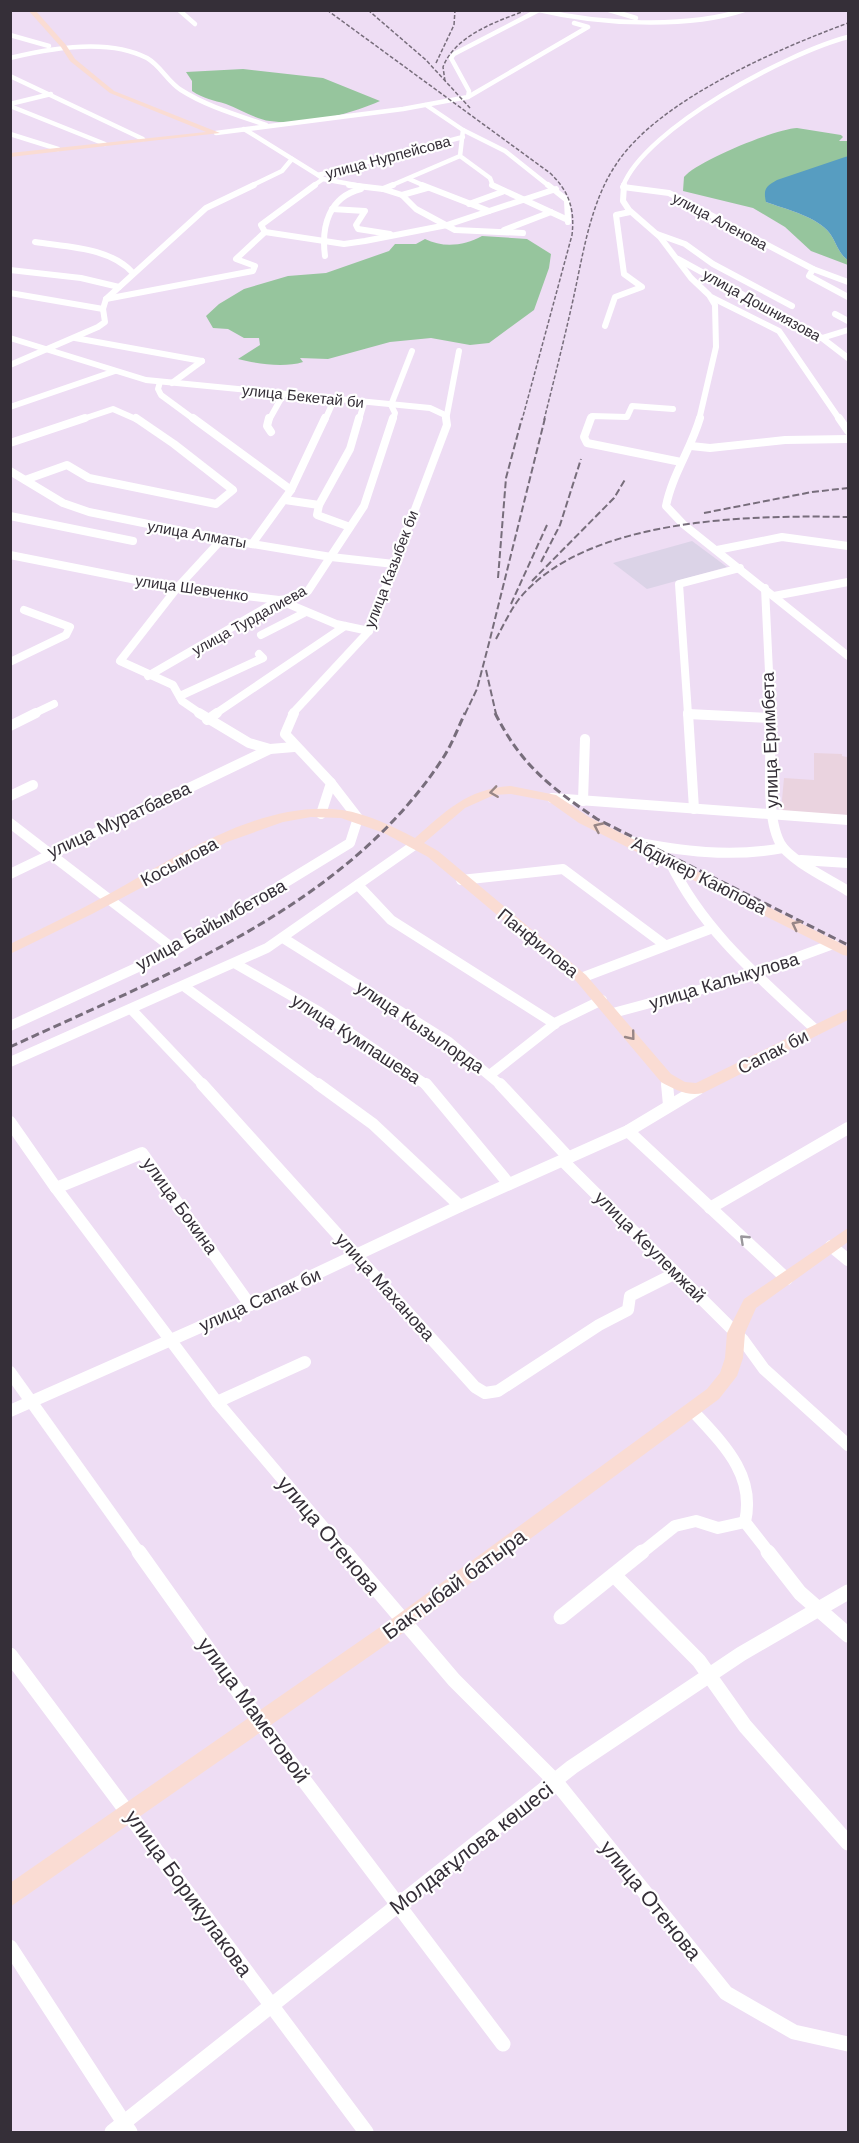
<svg xmlns="http://www.w3.org/2000/svg" width="859" height="2143" font-family="Helvetica,sans-serif">
<rect width="100%" height="100%" fill="#eeddf4"/>
<polygon fill="#ead3df" points="814,753 842,754 842,756 847,757 848,815 781,811 784,778 814,780"/>
<polygon fill="#dbd3e7" points="692,541 727,567 647,589 613,563"/>
<g fill="#96c59d">
<path d="M243 69 323 78 380 101C348 115 305 126 270 121 255 119 240 109 226 104 213 100 204 99 192 91V81L186 72Z"/>
<path d="M797 128 841 135 843 137 839 141H848V156L766 202C785 209 812 215 827 230 836 239 837 253 848 260V265L811 251 785 227 753 208 683 191 684 177C697 161 775 129 797 128Z"/>
<path d="M482 236 527 239 551 254 549 268 534 310 489 343 470 345 431 338 390 342 328 359 300 358 303 362C284 368 257 364 238 359L260 345 259 338H244L228 329 213 328 206 316 219 304 244 289 288 276 326 273 389 251 395 244H416L425 239C443 248 464 246 482 236Z"/>
</g>
<path fill="#579dc1" d="M848 156V260C837 253 836 239 827 230 812 215 785 209 766 202 763 189 766 186 777 180Z"/>
<g fill="none" stroke-linecap="round" stroke-linejoin="round">
<g stroke="#fff" stroke-width="4.5">
<polyline points="179,10 195,24"/>
<path d="M539 10C597 24 687 29 744 10"/>
<polyline points="609,10 636,18"/>
<polyline points="10,35 49,46"/>
<path d="M10 58C50 48 109 38 147 58 161 66 167 81 181 90 206 106 237 115 266 125"/>
<polyline points="10,76 143,139"/>
<polyline points="468,97 588,27 574,23"/>
<polyline points="10,104 51,94"/>
<polyline points="426,105 463,130 505,151 549,186"/>
<polyline points="10,106 105,144"/>
<polyline points="244,129 318,175"/>
<polyline points="463,130 460,156 490,178 493,186"/>
<polyline points="216,133 403,109 468,97 469,91 451,58 454,54 539,10"/>
<polyline points="10,134 58,149"/>
<polyline points="323,179 361,186"/>
<polyline points="409,179 425,186"/>
<polyline points="251,186 282,171 292,159"/>
<polyline points="313,186 323,179 318,175 463,137"/>
<polyline points="390,186 460,156"/>
<path d="M623 186C645 128 789 52 848 37"/>
</g>
<g stroke="#fff" stroke-width="6">
<polyline points="349,185 383,189 402,195 416,209 455,230 523,233"/>
<polyline points="422,185 489,211"/>
<polyline points="492,185 568,220"/>
<polyline points="548,185 567,200 568,222"/>
<polyline points="624,185 623,201 629,210 660,237 691,278 709,295 715,305 716,347 699,420"/>
<polyline points="623,187 669,193 813,269 809,276 848,297"/>
<polyline points="383,189 393,185"/>
<polyline points="402,195 427,188"/>
<polyline points="469,204 502,192"/>
<polyline points="332,209 365,211 356,225 358,229 390,234"/>
<polyline points="504,230 551,212"/>
<polyline points="265,232 344,244 365,241 447,225 556,189"/>
<polyline points="657,234 685,244 713,264 792,306"/>
<path d="M35 242C67 247 110 247 133 273"/>
<path d="M325 256C321 226 329 197 361 189"/>
<polyline points="678,259 822,338 848,358"/>
<polyline points="813,269 848,282"/>
<polyline points="10,270 81,278 119,287"/>
<polyline points="10,293 103,309"/>
<polyline points="711,297 779,331 840,420"/>
<polyline points="106,299 253,271 255,266 236,259 265,232 261,225 315,185"/>
<polyline points="103,309 106,299 206,208 254,185"/>
<polyline points="835,314 848,321"/>
<polyline points="605,326 615,297 642,287 624,274 616,215 630,212"/>
<polyline points="10,338 146,380 430,408 445,415"/>
<polyline points="75,338 202,361"/>
<polyline points="822,338 848,330"/>
<polyline points="10,365 98,327 105,322 103,309"/>
<polyline points="160,382 158,389 161,395 195,420"/>
<polyline points="172,383 202,361"/>
<polyline points="10,407 115,371"/>
<polyline points="80,420 113,409 138,420"/>
<polyline points="269,420 283,395"/>
<polyline points="325,420 334,400"/>
<polyline points="359,420 364,403"/>
<polyline points="393,420 395,413 391,405 412,351"/>
<polyline points="446,420 459,351"/>
<polyline points="591,420 592,416 627,417 632,406 673,409"/>
</g>
<g stroke="#fff" stroke-width="8">
<polyline points="193,418 291,490"/>
<polyline points="269,418 267,426 271,432"/>
<polyline points="591,418 584,437 587,443 681,462"/>
<path d="M700 418C691 449 672 475 666 506L683 524 848 656"/>
<polyline points="839,418 848,431"/>
<polyline points="10,443 85,418"/>
<polyline points="691,446 710,448 785,440 848,439"/>
<polyline points="10,471 63,503 89,512 222,539 331,557 394,564"/>
<polyline points="25,480 67,465 89,478 216,504 233,490 174,444 136,418"/>
<polyline points="285,500 319,505 317,515 350,527"/>
<polyline points="319,505 350,449 359,418"/>
<polyline points="10,516 133,541"/>
<polyline points="252,544 291,490 325,418"/>
<polyline points="717,550 782,537 848,546"/>
<polyline points="10,555 177,588 279,600 336,624 369,631"/>
<polyline points="765,588 771,714"/>
<polyline points="774,596 848,582"/>
<polyline points="261,635 306,612"/>
<polyline points="10,662 66,635 70,627 24,610"/>
<polyline points="148,676 279,600 296,598 308,591 364,506 393,418"/>
<polyline points="180,696 263,658 259,654"/>
<polyline points="33,714 54,704"/>
<polyline points="201,714 182,701 173,685 120,661 177,588 222,539"/>
<polyline points="215,714 345,626"/>
<polyline points="292,714 369,631 447,425 446,418"/>
<polyline points="688,714 696,714"/>
<polyline points="688,714 679,584 740,568"/>
</g>
<g stroke="#fff" stroke-width="10">
<polyline points="294,713 285,734 331,783 321,814"/>
<polyline points="688,713 694,809"/>
<path d="M771 713C772 747 764 813 780 843 789 860 831 880 848 891"/>
<polyline points="688,714 771,718"/>
<polyline points="207,720 217,713"/>
<polyline points="10,726 36,713"/>
<polyline points="270,749 294,747"/>
<polyline points="10,796 33,785"/>
<polyline points="552,798 848,820"/>
<polyline points="583,801 585,739"/>
<polyline points="10,823 175,950"/>
<path d="M629 841C681 851 730 858 783 848"/>
<polyline points="801,860 848,863"/>
<path d="M670 862C703 931 761 979 816 1030"/>
<polyline points="10,874 270,749 249,743 199,713"/>
<polyline points="461,880 563,869 665,945"/>
<polyline points="358,885 391,920 555,1024"/>
<polyline points="283,938 449,1042 502,1086"/>
<polyline points="236,964 318,1011 428,1086"/>
<polyline points="581,978 710,929"/>
<polyline points="185,987 320,1086"/>
<polyline points="131,1009 204,1086"/>
<polyline points="613,1013 736,980 833,944"/>
<polyline points="10,1026 175,950 350,843 358,818 331,783"/>
<polyline points="10,1062 267,948 416,844"/>
<polyline points="491,1074 557,1022 602,1000"/>
<polyline points="666,1078 667,1086"/>
</g>
<g stroke="#fff" stroke-width="12">
<polyline points="202,1084 475,1387 485,1393 498,1391 599,1325 628,1310 630,1296 676,1273"/>
<polyline points="318,1084 373,1124 460,1206"/>
<polyline points="426,1084 509,1184"/>
<polyline points="500,1084 569,1158"/>
<polyline points="667,1084 669,1105"/>
<polyline points="10,1122 56,1188 217,1402 346,1554"/>
<polyline points="628,1131 787,1279"/>
<polyline points="563,1161 743,1340 764,1369 848,1445"/>
<polyline points="56,1188 142,1153 250,1305"/>
<polyline points="710,1208 848,1128"/>
<polyline points="831,1246 848,1260"/>
<polyline points="10,1372 140,1554"/>
<polyline points="217,1402 305,1362"/>
<path d="M692 1410C722 1443 756 1474 745 1522L770 1554"/>
<polyline points="10,1411 250,1305 460,1206 628,1131 698,1089"/>
<polyline points="640,1554 675,1526 696,1521 718,1528 745,1522"/>
</g>
<g stroke="#fff" stroke-width="15">
<polyline points="139,1552 260,1722 503,2044"/>
<polyline points="345,1552 454,1680 556,1782 726,1993 794,2032 848,2044"/>
<polyline points="768,1552 800,1593 848,1635"/>
<polyline points="614,1575 699,1661 745,1726 848,1843"/>
<polyline points="561,1617 642,1552"/>
<polyline points="10,1655 366,2132"/>
<polyline points="10,1947 130,2132"/>
<polyline points="112,2132 572,1767 741,1654 848,1592"/>
</g>
<g fill="#fadcd3" fill-rule="evenodd">
<polygon points="28,10 35,10 66,45 75,59 114,91 220,133 10,157 10,153 206,132 110,93 70,61 61,47"/>
<path d="M511 786 556 795 589 817 848 947V956L843 955 579 823 548 801 511 794 494 795 465 808 424 843 438 851 586 975 671 1074 685 1082 696 1083 843 1011 848 1009V1020L703 1093C688 1097 674 1089 661 1082L576 981 428 857 384 833 341 818 311 817 283 822 227 842 92 914 10 954V944C43 928 76 912 109 894 176 857 262 799 342 810 368 814 392 826 415 838 446 811 467 789 511 786Z"/>
<polygon points="848,1228 848,1242 756,1308 745,1333 743,1358 737,1376 719,1399 410,1628 10,1907 10,1883 396,1616 707,1389 720,1373 725,1358 727,1333 744,1299"/>
</g>
<g stroke="#776d7b" stroke-width="1.5" stroke-dasharray="4 2" stroke-linecap="butt">
<path d="M327 10 550 173C569 191 575 209 572 235L522 420"/>
<polyline points="368,10 426,60 470,108"/>
<polyline points="436,63 454,25 455,10"/>
<path d="M445 81 443 67C455 35 498 21 527 10"/>
<path d="M544 420C554 380 564 340 573 300 583 255 590 202 617 163 660 99 778 49 848 23"/>
</g>
<g stroke="#776d7b" stroke-width="2" stroke-dasharray="7 3" stroke-linecap="butt">
<polyline points="704,513 812,492 848,488"/>
<polyline points="541,562 560,525 581,459"/>
<polyline points="498,578 506,478 522,418"/>
<polyline points="532,581 614,498 626,478"/>
<polyline points="511,604 547,525"/>
<path d="M496 639C503 626 510 611 519 599 586 517 751 515 848 517"/>
<polyline points="486,670 496,714"/>
<polyline points="465,714 477,689 489,643 545,418"/>
</g>
<g stroke="#776d7b" stroke-width="3" stroke-dasharray="8 4" stroke-linecap="butt">
<path d="M495 713C521 765 550 787 597 819L848 945"/>
<path d="M10 1047C165 975 346 907 443 758 452 744 458 728 465 713"/>
</g>
</g>
<defs><path id="oneway-chevron" d="M-2-3.5L2.5 0L-2 3.5" fill="none" stroke-width="1.6" stroke-linecap="round" stroke-linejoin="round" transform="scale(1.5)"/></defs>
<g stroke="#988686">
<use href="#oneway-chevron" transform="translate(494 792) rotate(172)"/>
<use href="#oneway-chevron" transform="translate(598 827) rotate(-155)"/>
<use href="#oneway-chevron" transform="translate(796 925) rotate(-153)"/>
<use href="#oneway-chevron" transform="translate(631 1036) rotate(51)"/>
</g>
<use stroke="#9a979c" href="#oneway-chevron" transform="translate(744 1239) rotate(-137)"/>
<g text-anchor="middle" dominant-baseline="central" stroke-width="4.5" stroke-linejoin="round" paint-order="stroke">
<g font-size="15" fill="#352f38" stroke="#fff">
<text transform="translate(388 157) rotate(-15)">улица Нурпейсова</text>
<text transform="translate(720 221) rotate(28)">улица Аленова</text>
<text transform="translate(762 305) rotate(29)">улица Дошниязова</text>
<text transform="translate(303 396) rotate(6)">улица Бекетай би</text>
<text transform="translate(197 534) rotate(10)">улица Алматы</text>
<text transform="translate(391 569) rotate(-69)">улица Казыбек би</text>
<text transform="translate(192 588) rotate(8)">улица Шевченко</text>
<text transform="translate(249 620) rotate(-29)">улица Турдалиева</text>
</g>
<g font-size="18" fill="#352f38" stroke="#fff">
<text transform="translate(770 740) rotate(-92)">улица Еримбета</text>
<text transform="translate(119 820) rotate(-25)">улица Муратбаева</text>
<text transform="translate(179 862) rotate(-28)">Косымова</text>
<text transform="translate(699 876) rotate(27)">Абдикер Каюпова</text>
<text transform="translate(211 925) rotate(-29)">улица Байымбетова</text>
<text transform="translate(538 943) rotate(39)">Панфилова</text>
<text transform="translate(724 981) rotate(-17)">улица Калыкулова</text>
<text transform="translate(420 1027) rotate(34)">улица Кызылорда</text>
<text transform="translate(356 1039) rotate(33)">улица Кумпашева</text>
<text transform="translate(773 1052) rotate(-27)">Сапак би</text>
<text transform="translate(180 1206) rotate(54)">улица Бокина</text>
<text transform="translate(650 1247) rotate(45)">улица Кеулемжай</text>
<text transform="translate(385 1287) rotate(48)">улица Маханова</text>
<text transform="translate(260 1300) rotate(-24)">улица Сапак би</text>
</g>
<g font-size="21" fill="#352f38" stroke="#fff">
<text transform="translate(329 1535) rotate(50)">улица Отенова</text>
<text transform="translate(454 1584) rotate(-36)">Бактыбай батыра</text>
<text transform="translate(254 1710) rotate(54)">улица Маметовой</text>
<text transform="translate(471 1848) rotate(-38)">Молдағұлова көшесі</text>
<text transform="translate(189 1893) rotate(54)">улица Борикулакова</text>
<text transform="translate(651 1900) rotate(51)">улица Отенова</text>
</g>
</g>
<rect width="859" height="2143" fill="none" stroke="#352f38" stroke-width="24"/>
</svg>
